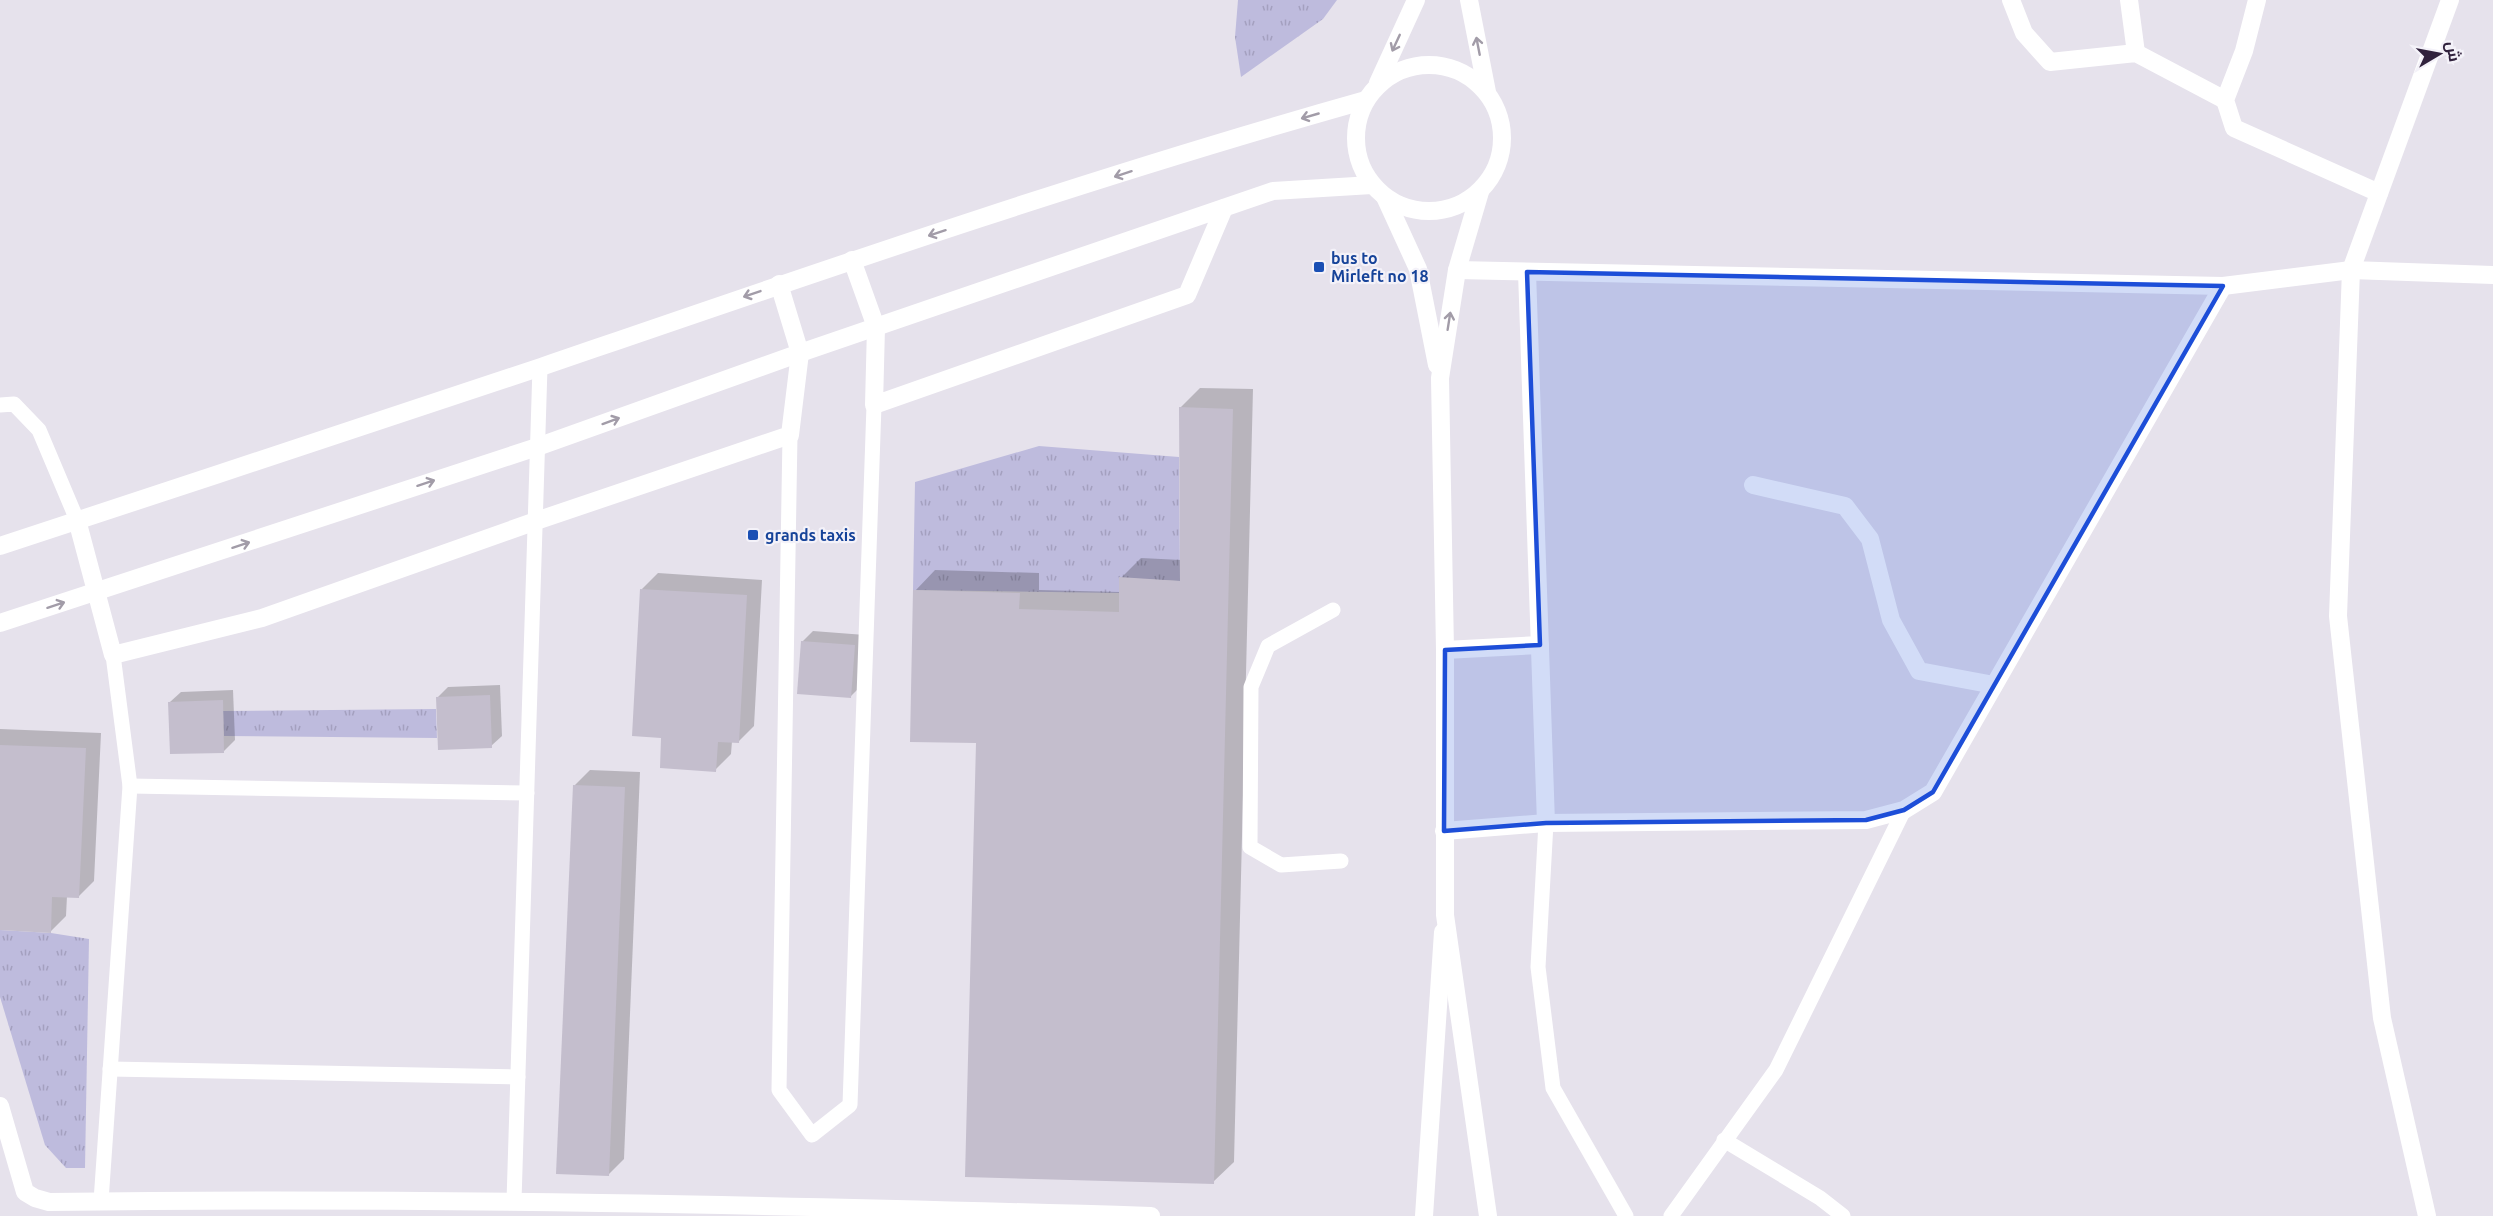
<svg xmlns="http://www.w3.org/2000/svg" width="2493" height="1216" font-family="Ubuntu,Cairo,sans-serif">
<defs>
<pattern id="grass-tufts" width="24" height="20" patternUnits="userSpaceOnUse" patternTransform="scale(1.5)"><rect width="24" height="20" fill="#bebbdd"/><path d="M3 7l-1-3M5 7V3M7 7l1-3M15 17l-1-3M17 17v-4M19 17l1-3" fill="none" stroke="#a4a0bf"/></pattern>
</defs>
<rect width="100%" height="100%" fill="#e6e2ec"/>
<g fill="url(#grass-tufts)">
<polygon points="1238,0 1337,0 1323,19 1241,77 1235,37"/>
<polygon points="1039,446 1179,457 1180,581 1120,578 1119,593 913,590 915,482"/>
<polygon points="436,709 437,738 224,736 223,711"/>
<polygon points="0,930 51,933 89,939 85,1168 66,1168 45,1145 0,997"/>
</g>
<g fill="#0003">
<polygon points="1200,388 1253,389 1234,1162 1213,1182 978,741 915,591 935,570 1039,573 1039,590 1120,592 1121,578 1141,558 1181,560 1180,408"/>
<polygon points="658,573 762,580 754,726 738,742 732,741 731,754 715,770 663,736 642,589"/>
<polygon points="813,631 865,635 862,685 851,696 802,642"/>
<polygon points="500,685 502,736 491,746 438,697 448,687"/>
<polygon points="233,690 235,740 224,751 170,702 181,692"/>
<polygon points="0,729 101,733 94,881 78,897 67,896 66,916 51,931 0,929"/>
<polygon points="590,770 640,772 624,1159 608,1175 575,785"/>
</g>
<g fill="#c4becd">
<polygon points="1179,407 1233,409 1214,1184 965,1177 976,743 910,742 913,590 1020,593 1019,609 1119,612 1119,577 1180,581"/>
<polygon points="640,589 747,595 739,743 718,742 716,772 660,768 661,738 632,736"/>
<polygon points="801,641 855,645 851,698 797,694"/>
<polygon points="490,695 492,748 438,750 436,697"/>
<polygon points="223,700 224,753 170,754 168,702"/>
<polygon points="0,745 86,748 79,898 52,897 51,933 0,930"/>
<polygon points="573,785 625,787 609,1176 556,1174"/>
</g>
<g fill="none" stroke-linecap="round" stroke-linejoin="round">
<g stroke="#fff" stroke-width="15">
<polyline points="0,405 14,404 39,430 77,520"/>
<polyline points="790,435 779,1090 812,1135 850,1105 874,405"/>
<polyline points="1333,610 1268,646 1251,687 1250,847 1281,865 1341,861"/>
<polyline points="130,786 527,793"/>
<polyline points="1546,823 1538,967 1553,1088 1626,1216"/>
<polyline points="110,1069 518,1077"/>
<polyline points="1724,1140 1820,1198 1843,1216"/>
<polyline points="101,1201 130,786 113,655"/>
<polyline points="514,1201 540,367"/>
<polyline points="1671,1216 1776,1070 1904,810"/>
</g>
<g stroke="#fff" stroke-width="18">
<polyline points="2011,0 2024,33 2050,62 2136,53 2225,100"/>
<polyline points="2129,0 2136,53"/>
<polyline points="2257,0 2244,51 2225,100 2234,128 2379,193"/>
<polyline points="852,260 876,327 874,405 1187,295 1224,208"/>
<polyline points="1457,270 2223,286 2351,270 2493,275"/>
<polyline points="1527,272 1546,823"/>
<polyline points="1753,485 1845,506 1870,539 1891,620 1919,671 1994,685"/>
<polyline points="77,520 113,655 262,618 536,521 790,435 800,353 779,284"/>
<path d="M0 546C180 486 362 428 541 367 815 273 1088 178 1366 100"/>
<polyline points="0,623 537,447 800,353 1273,191 1372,185"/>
<polyline points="1445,650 1540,645"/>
<polyline points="1444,831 1546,823 1866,820 1904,810 1933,792 2223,286"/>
<path d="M0 1106 25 1192 35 1198 49 1202C417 1197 784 1205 1151 1216"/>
<polyline points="1424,1216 1443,932"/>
<polyline points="2427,1216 2382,1018 2338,616 2351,270 2450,0"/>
</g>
<g stroke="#fff" stroke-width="18">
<polyline points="1469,0 1487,92"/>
<circle cx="1429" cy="138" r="73"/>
<polyline points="1378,83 1416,0"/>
<polyline points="1480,192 1457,270 1440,378 1445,650 1445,915 1488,1216"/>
<polyline points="1385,197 1418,269 1437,365"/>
</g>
</g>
<defs><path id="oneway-shaft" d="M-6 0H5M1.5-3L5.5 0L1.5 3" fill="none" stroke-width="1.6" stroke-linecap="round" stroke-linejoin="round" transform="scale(1.5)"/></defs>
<g stroke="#a29ca8">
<use href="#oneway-shaft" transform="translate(1396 43) rotate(115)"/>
<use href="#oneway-shaft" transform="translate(1478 46) rotate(-101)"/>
<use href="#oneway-shaft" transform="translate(1310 116) rotate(164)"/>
<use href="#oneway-shaft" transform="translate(1123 174) rotate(162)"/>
<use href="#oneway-shaft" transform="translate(937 233) rotate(162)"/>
<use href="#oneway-shaft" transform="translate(752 294) rotate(161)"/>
<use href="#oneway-shaft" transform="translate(1449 321) rotate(-81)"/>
<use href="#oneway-shaft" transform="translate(611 421) rotate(-20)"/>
<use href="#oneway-shaft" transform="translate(426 483) rotate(-18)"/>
<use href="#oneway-shaft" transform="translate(241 545) rotate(-18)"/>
<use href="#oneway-shaft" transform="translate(56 605) rotate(-18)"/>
</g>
<path fill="#1d4ed8" fill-opacity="0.2" stroke="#1d4ed8" stroke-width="4.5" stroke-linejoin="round" d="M1527 272 2223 286 1933 792 1904 810 1866 820 1546 823 1444 831 1445 650 1540 645Z"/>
<g fill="#1a4fb4" stroke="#f4f2f9" stroke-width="2">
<rect x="1313" y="261" width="12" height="12" rx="3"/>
<rect x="747" y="529" width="12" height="12" rx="3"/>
</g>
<g text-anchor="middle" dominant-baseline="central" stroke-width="4.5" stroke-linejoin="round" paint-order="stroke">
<g font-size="16" font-weight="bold" fill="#164399" stroke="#f4f2f9" text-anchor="start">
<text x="1331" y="258">bus to<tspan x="1331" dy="18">Mirleft no 18</tspan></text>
<text x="765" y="535">grands taxis</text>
</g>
</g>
<g transform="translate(2439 54) rotate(80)" stroke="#f4f2f9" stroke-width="4.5" paint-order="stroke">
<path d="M0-4.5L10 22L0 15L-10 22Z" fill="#31223d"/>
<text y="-9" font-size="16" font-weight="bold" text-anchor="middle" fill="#31223d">ش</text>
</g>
</svg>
